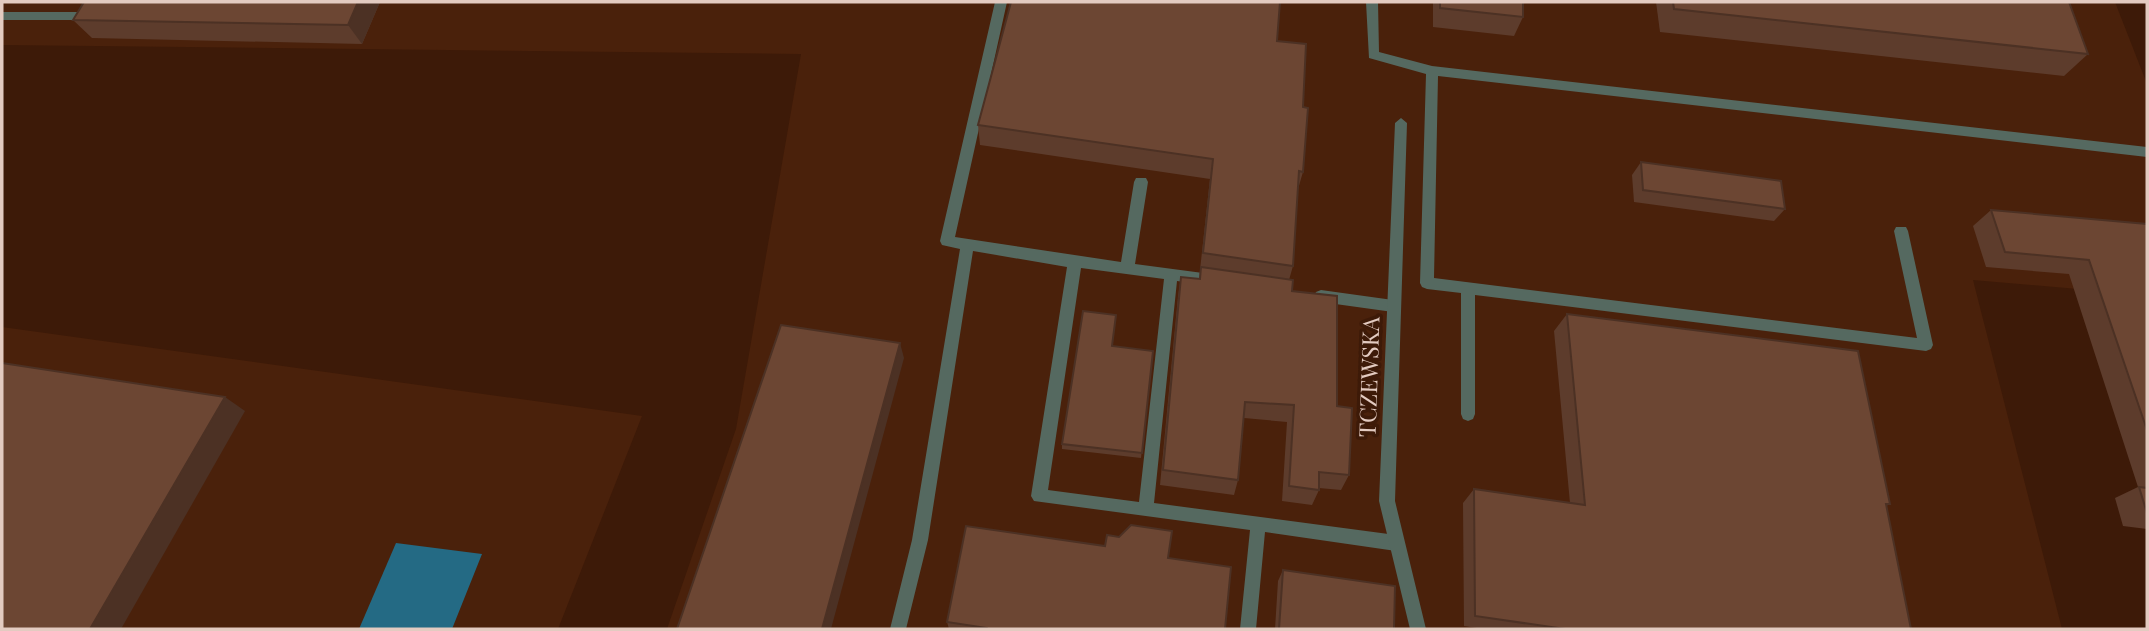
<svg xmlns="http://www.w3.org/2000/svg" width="2149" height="631" font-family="'Playfair Display',serif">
<rect width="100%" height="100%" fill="#3d1a08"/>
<g fill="#4a210b">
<polygon points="2,2 2115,2 2147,84 2147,295 1973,280 2062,629 667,629 736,429 801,54 2,45"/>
<polygon points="2,327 642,416 558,629 2,629"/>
</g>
<polygon fill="#246a84" points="396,543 482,554 452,629 359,629"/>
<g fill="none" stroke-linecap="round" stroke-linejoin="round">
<g fill="#556960" fill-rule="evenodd">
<path d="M995 2H1007L955 237 1121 262 1134 182 1136 178H1146L1148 182 1135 264 1218 275 1223 277 1225 281 1223 285 1218 287 1177 281 1154 503 1396 535 1402 538 1404 543 1402 548 1396 551 1265 532 1256 629H1240L1250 530 1034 501 1031 496 1067 267 973 251 928 540 906 629H890L912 540 960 249 942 245 940 241ZM1081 268 1164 279 1139 502 1048 490Z"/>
<polygon points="1366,2 1378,2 1379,52 1432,66 2147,147 2147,157 1438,76 1434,278 1917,338 1894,231 1896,227 1906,227 1908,231 1933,345 1931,349 1926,351 1475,295 1475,414 1473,419 1468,421 1463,419 1461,414 1461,293 1427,289 1422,287 1420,283 1426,74 1369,58"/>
<polygon points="2,12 86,12 92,16 86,20 2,20"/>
<polygon points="1321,290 1393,300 1398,302 1400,306 1398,310 1393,312 1321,302 1316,300 1314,296 1316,292"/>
</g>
<polygon fill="#556960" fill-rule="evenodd" points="1401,118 1407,123 1395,501 1426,629 1410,629 1379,501 1395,123"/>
</g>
<g fill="#5d3c2c">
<polygon points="84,2 380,2 362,44 92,38 73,20"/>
<polygon points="1433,2 1523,2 1523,17 1514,36 1433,27"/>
<polygon points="1656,2 2069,2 2088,54 2064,76 1660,32"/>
<polygon points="1277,41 1303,107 1303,172 1298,189 1293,266 1289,280 1292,291 1337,406 1349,475 1341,490 1319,488 1319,490 1312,505 1282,501 1287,422 1244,418 1238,480 1234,495 1160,485 1178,296 1181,277 1199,279 1210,179 980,145 978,125"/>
<polygon points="1641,162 1785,209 1774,221 1634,202 1632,175"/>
<polygon points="1991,210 2147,224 2147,529 2123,526 2115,498 2138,487 2069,274 1986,267 1973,226"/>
<polygon points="1567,314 1890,504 1886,506 1911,629 1483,629 1464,626 1463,503 1474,489 1570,503 1554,331"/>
<polygon points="1112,346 1153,351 1141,458 1062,449 1062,444"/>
<polygon points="1168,558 1225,629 949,629 947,622"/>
<polygon points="1283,570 1394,629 1275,629 1278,581"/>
</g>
<g fill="#4c3124">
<polygon points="358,2 380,2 362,44 348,25"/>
<polygon points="900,343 904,358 831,629 822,629"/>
<polygon points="225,397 245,411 121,629 90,629"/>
</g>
<g fill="#6c4633" stroke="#4c3124" stroke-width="2">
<polygon points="84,2 358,2 348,25 73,20"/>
<polygon points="1011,2 1280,2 1277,41 1306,44 1303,107 1308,108 1303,172 1299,171 1293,266 1203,253 1213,159 978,125"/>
<polygon points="1440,2 1523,2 1523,17 1440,8"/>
<polygon points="1673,2 2069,2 2088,54 1674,9"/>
<polygon points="1641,162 1781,181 1785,209 1643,190"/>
<polygon points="1991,210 2147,224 2147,430 2089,260 2005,252"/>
<polygon points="1201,267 1293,280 1292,291 1337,296 1337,406 1352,408 1349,475 1319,472 1319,490 1289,486 1294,405 1245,402 1238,480 1163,470 1181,277 1200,279"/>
<polygon points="1083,311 1116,315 1112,346 1153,351 1142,453 1062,444"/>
<polygon points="1567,314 1858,351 1890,504 1886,504 1911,629 1565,629 1475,616 1474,489 1585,505"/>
<polygon points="781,325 900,343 822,629 677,629"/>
<polygon points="2,363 225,397 90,629 2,629"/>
<polygon points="2139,487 2147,488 2147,513"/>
<polygon points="1131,525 1172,531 1168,558 1231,567 1225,629 985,629 986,628 947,622 966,526 1105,546 1107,535 1119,537"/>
<polygon points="1283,570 1395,586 1394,629 1279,629"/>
</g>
<g text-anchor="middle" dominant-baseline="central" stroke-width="7" stroke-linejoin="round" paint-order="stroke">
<g font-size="23" fill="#e3cbc1" stroke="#3d1a08">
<text transform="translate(1368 377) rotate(-88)">TCZEWSKA</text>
</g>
</g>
<rect width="2149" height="631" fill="none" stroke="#e3cbc1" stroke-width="7"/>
</svg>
